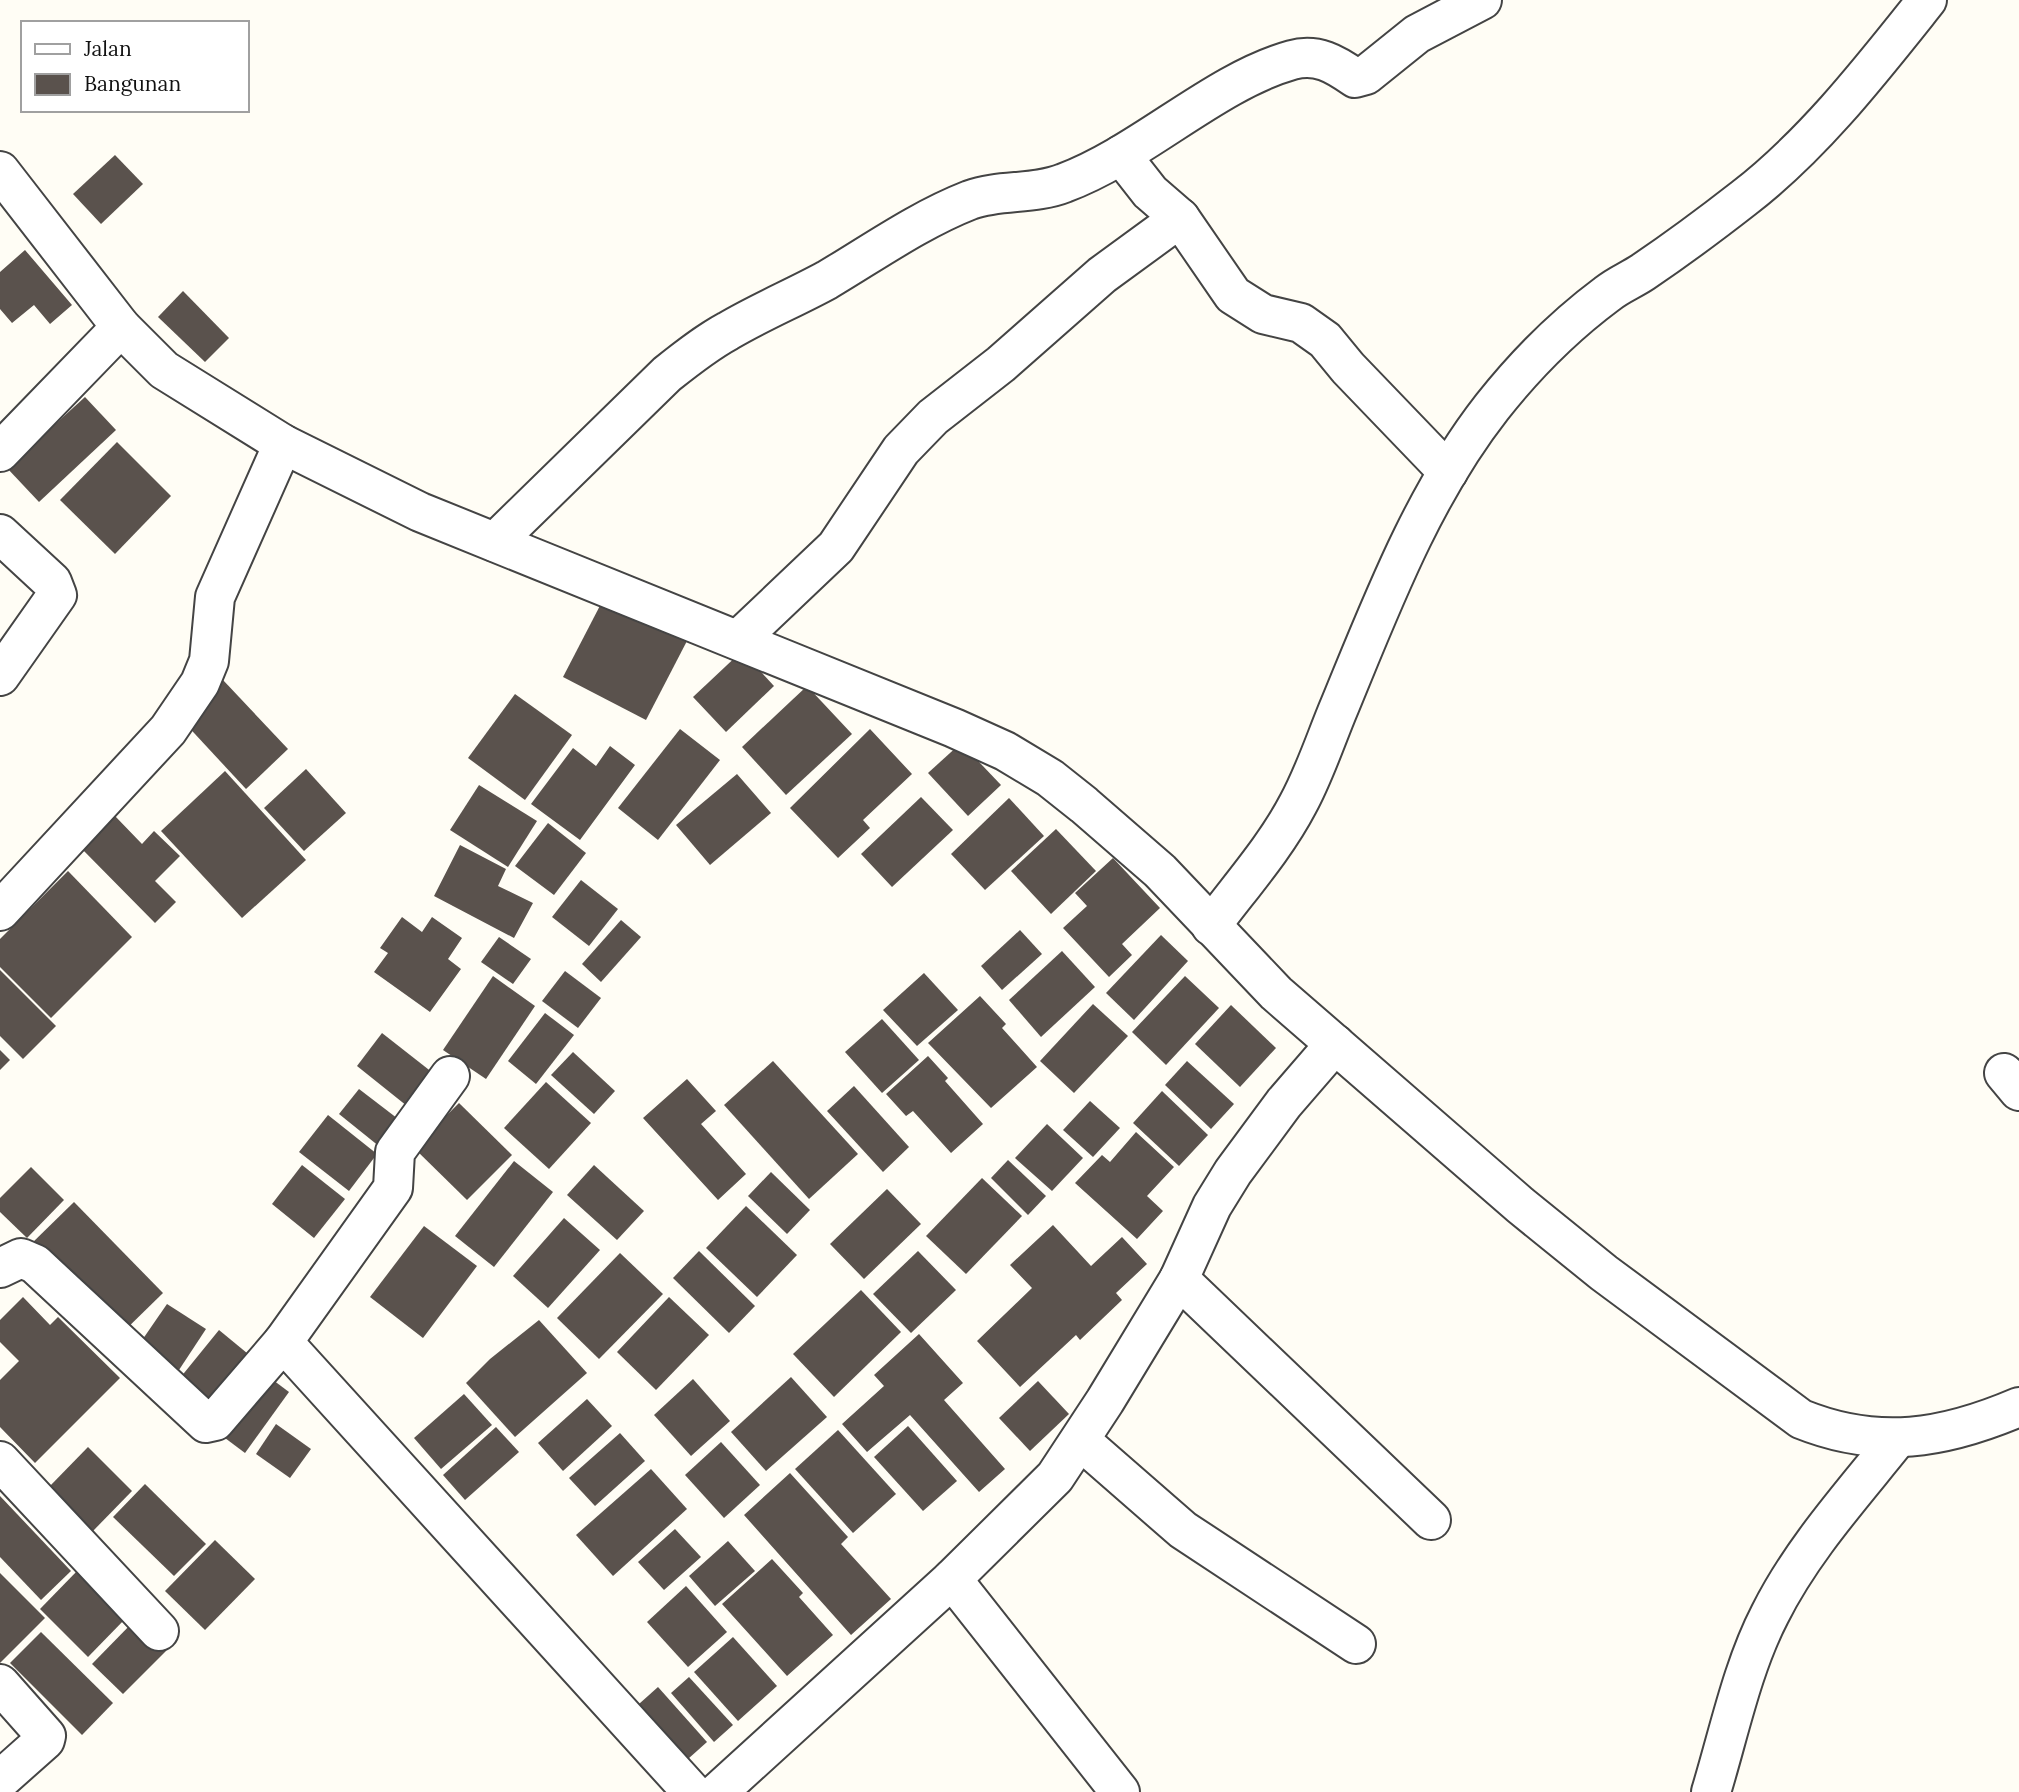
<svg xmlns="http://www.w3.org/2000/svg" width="2019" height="1792" font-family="Lora,serif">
<rect width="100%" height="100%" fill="#fffdf5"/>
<g fill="#5a524d">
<polygon points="115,155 143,184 101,224 73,194"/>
<polygon points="25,250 72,305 50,324 34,305 12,323 0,309 0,272"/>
<polygon points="183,291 229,338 205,362 158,317"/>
<polygon points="85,397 116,430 39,502 7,468"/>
<polygon points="117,442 171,496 115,554 60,500"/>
<polygon points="605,596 688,639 646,720 563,677"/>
<polygon points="742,651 774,686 726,732 693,697"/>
<polygon points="223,680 288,749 246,789 182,720"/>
<polygon points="807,686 852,734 786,795 742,747"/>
<polygon points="515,694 572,735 525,800 468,758"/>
<polygon points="680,729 720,760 658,840 618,808"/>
<polygon points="870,729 912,774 863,820 870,828 838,858 790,808"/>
<polygon points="961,743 1001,785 968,816 928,773"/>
<polygon points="610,746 635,765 580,840 531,804 573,748 596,766"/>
<polygon points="306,769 346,813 304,851 264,808"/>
<polygon points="225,771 306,860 242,918 161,831"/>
<polygon points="737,774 771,813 710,865 676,825"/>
<polygon points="479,785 537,821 508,867 450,830"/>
<polygon points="921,797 953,830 892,887 861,854"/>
<polygon points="1009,798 1044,836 985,890 951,854"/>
<polygon points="115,816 142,844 154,831 180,856 155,881 176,902 155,923 82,849"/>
<polygon points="548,823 586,853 554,895 515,866"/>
<polygon points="1056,829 1096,871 1051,914 1011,871"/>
<polygon points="460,845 506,869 498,886 533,903 514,938 434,896"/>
<polygon points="1113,858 1160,908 1122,944 1132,955 1109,977 1063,928 1087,906 1075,893"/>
<polygon points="68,871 132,937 51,1018 0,967 0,939"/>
<polygon points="581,880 618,909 589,946 552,917"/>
<polygon points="402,917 422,932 432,917 462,938 448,959 461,969 430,1012 374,972 388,953 380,948"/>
<polygon points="621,920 641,937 601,982 582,964"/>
<polygon points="1020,930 1042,954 1002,990 981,966"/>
<polygon points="1161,935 1188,961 1134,1020 1106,993"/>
<polygon points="499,937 531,959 513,984 481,962"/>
<polygon points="1062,951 1095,987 1041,1037 1009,1000"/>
<polygon points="0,970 56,1026 23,1059 0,1036"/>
<polygon points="565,971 601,998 578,1028 542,1001"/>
<polygon points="924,973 958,1010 917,1046 883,1010"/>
<polygon points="493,976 535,1006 486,1079 443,1050"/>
<polygon points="1185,976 1219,1008 1166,1065 1132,1032"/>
<polygon points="980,996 1006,1024 1002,1028 1037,1067 991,1108 928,1043"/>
<polygon points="1093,1004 1128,1036 1074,1093 1040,1061"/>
<polygon points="1231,1005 1276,1048 1240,1087 1195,1044"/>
<polygon points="545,1013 574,1035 536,1084 508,1061"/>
<polygon points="882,1019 919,1060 882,1093 845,1052"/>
<polygon points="382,1033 433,1073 407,1106 357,1066"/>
<polygon points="0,1050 10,1060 0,1070"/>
<polygon points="573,1052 615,1091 594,1114 551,1075"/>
<polygon points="928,1056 948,1078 945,1081 983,1124 951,1153 913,1111 906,1116 886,1094"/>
<polygon points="773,1061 858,1154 809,1199 724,1105"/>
<polygon points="1187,1061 1234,1104 1211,1129 1165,1085"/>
<polygon points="687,1079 716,1111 701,1124 746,1174 718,1200 643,1118"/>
<polygon points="546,1082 591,1123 549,1169 504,1128"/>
<polygon points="854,1086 909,1147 883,1172 827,1111"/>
<polygon points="359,1089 406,1125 385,1151 339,1114"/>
<polygon points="1162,1091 1208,1135 1179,1166 1133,1123"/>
<polygon points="1090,1101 1120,1128 1093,1157 1063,1130"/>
<polygon points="459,1103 512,1155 467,1200 414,1148"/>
<polygon points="328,1115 377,1154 349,1191 299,1152"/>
<polygon points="1047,1124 1083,1158 1052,1191 1015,1158"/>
<polygon points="1136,1132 1174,1167 1147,1196 1163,1211 1137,1239 1075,1183 1102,1155 1110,1162"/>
<polygon points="1008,1160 1046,1196 1028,1215 991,1178"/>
<polygon points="514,1161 553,1192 494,1267 455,1236"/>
<polygon points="302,1165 345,1199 314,1238 272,1204"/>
<polygon points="594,1165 644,1211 617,1240 567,1195"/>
<polygon points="31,1167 64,1200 27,1238 0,1212 0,1198"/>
<polygon points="771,1172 810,1210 787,1234 748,1196"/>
<polygon points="982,1178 1022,1216 966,1274 926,1236"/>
<polygon points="887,1189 921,1224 864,1279 830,1244"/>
<polygon points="74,1202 163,1293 118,1337 29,1246"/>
<polygon points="746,1206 797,1255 757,1297 706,1248"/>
<polygon points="564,1218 600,1250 548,1308 513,1276"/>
<polygon points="1053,1225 1091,1266 1122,1237 1147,1264 1116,1293 1122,1300 1080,1340 1076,1335 1020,1387 977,1341 1032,1288 1010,1265"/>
<polygon points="424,1226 477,1266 423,1338 370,1297"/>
<polygon points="699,1251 755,1306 729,1333 673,1278"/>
<polygon points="918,1251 956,1290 911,1333 873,1294"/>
<polygon points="620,1253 663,1294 599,1359 557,1318"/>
<polygon points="861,1290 901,1332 834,1397 793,1354"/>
<polygon points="23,1297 50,1325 58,1317 120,1378 35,1463 0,1427 0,1380 19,1361 0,1342 0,1320"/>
<polygon points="669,1297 709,1335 656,1390 617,1352"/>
<polygon points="167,1304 206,1329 177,1373 138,1346"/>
<polygon points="539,1320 587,1373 515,1437 466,1383 490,1359"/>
<polygon points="219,1330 253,1358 214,1406 180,1378"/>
<polygon points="919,1334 963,1383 944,1400 1005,1469 979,1492 910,1415 867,1452 842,1424 884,1386 874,1375"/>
<polygon points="265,1374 289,1392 245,1453 221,1435"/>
<polygon points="791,1377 827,1417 766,1471 731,1432"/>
<polygon points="693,1379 730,1421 691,1456 654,1415"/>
<polygon points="1038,1381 1069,1414 1030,1451 999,1418"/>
<polygon points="464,1394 492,1425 441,1469 414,1438"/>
<polygon points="587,1399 612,1426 563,1471 538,1443"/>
<polygon points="276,1424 311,1449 290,1478 256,1454"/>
<polygon points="908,1426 957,1481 923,1511 874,1457"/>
<polygon points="496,1427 519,1452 465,1500 443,1475"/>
<polygon points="838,1430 896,1494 853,1533 795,1469"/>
<polygon points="620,1433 645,1461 595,1506 569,1478"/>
<polygon points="721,1442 760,1485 724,1518 685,1475"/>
<polygon points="88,1447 132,1491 93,1531 49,1487"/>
<polygon points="651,1469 687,1509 613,1576 576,1535"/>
<polygon points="790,1473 848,1537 841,1544 891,1599 851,1635 744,1515"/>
<polygon points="145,1484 206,1544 174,1576 113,1517"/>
<polygon points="0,1496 71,1571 41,1600 0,1557"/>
<polygon points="675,1529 701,1557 664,1590 638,1562"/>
<polygon points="215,1540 255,1579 205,1630 165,1591"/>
<polygon points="728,1541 755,1571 715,1606 689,1576"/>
<polygon points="772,1559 803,1593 799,1597 833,1635 787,1676 722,1604"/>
<polygon points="78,1570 126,1618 88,1657 40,1609"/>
<polygon points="0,1573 45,1618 0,1663"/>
<polygon points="686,1586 727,1632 688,1667 647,1622"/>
<polygon points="135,1620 166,1651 123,1694 92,1664"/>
<polygon points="41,1632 113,1703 82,1735 10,1663"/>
<polygon points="733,1637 777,1686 738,1721 694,1672"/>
<polygon points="689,1677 733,1725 714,1742 671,1693"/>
<polygon points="658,1687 707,1742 679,1767 630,1712"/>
</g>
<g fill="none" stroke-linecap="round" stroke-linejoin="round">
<g stroke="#444" stroke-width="42">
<g id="minor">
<polyline points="1121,155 1150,192 1180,218"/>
<path d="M0 171 121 327 164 370 283 444 420 512 954 728 1005 751 1050 778 1084 805 1160 871 1276 993 1520 1205 1604 1273 1801 1419C1878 1450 1944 1439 2019 1407"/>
<polyline points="0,452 121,327"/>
<polyline points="0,534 52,582 57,595 0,676"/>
<path d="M495 542 667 374C687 358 706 343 728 331 760 312 794 298 827 280 874 252 919 220 970 200 1000 189 1034 195 1064 183 1142 154 1214 82 1292 60 1317 53 1335 64 1355 78L1366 75 1417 34 1482 0"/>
<polyline points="738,640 836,547 901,450 933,417 1001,364 1102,275 1180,218 1233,295 1263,314 1301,323 1325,340 1348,368 1448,472"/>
<polyline points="0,911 168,730 200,683 209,661 215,597 283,444"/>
<path d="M1211 926C1240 887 1275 848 1298 804 1315 773 1326 738 1340 705 1382 603 1423 495 1492 407 1526 364 1564 326 1607 294 1618 285 1631 280 1643 272 1677 249 1712 223 1744 198 1814 144 1872 69 1927 0"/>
<polyline points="2004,1073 2019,1091"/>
<polyline points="0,1268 21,1258 35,1264 206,1423 215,1421 283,1342 692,1792"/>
<polyline points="1179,1279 1431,1520"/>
<polyline points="283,1342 393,1188 395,1152 450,1076"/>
<polyline points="1081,1441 1183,1530 1356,1644"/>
<polyline points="0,1461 159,1631"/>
<polyline points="952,1579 1120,1792"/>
<polyline points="0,1684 46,1736 45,1740 0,1780"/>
<polyline points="718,1792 952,1579 1055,1477 1105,1401 1179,1279 1212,1206 1233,1172 1284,1103 1335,1044"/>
<path d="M1711 1792C1729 1733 1742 1668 1770 1614 1802 1550 1852 1495 1896 1440"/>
</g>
</g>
<use href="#minor" stroke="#fff" stroke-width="38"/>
</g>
<rect x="21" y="21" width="228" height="91" fill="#ffffff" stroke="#a0a0a0" stroke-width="2"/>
<rect x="35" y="44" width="35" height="10" fill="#ffffff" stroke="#a0a0a0" stroke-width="2"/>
<text x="84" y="56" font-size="21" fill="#111111">Jalan</text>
<rect x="35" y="74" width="35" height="21" fill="#5a524d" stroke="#a0a0a0" stroke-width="2"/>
<text x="84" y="91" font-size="21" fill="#111111">Bangunan</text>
</svg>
